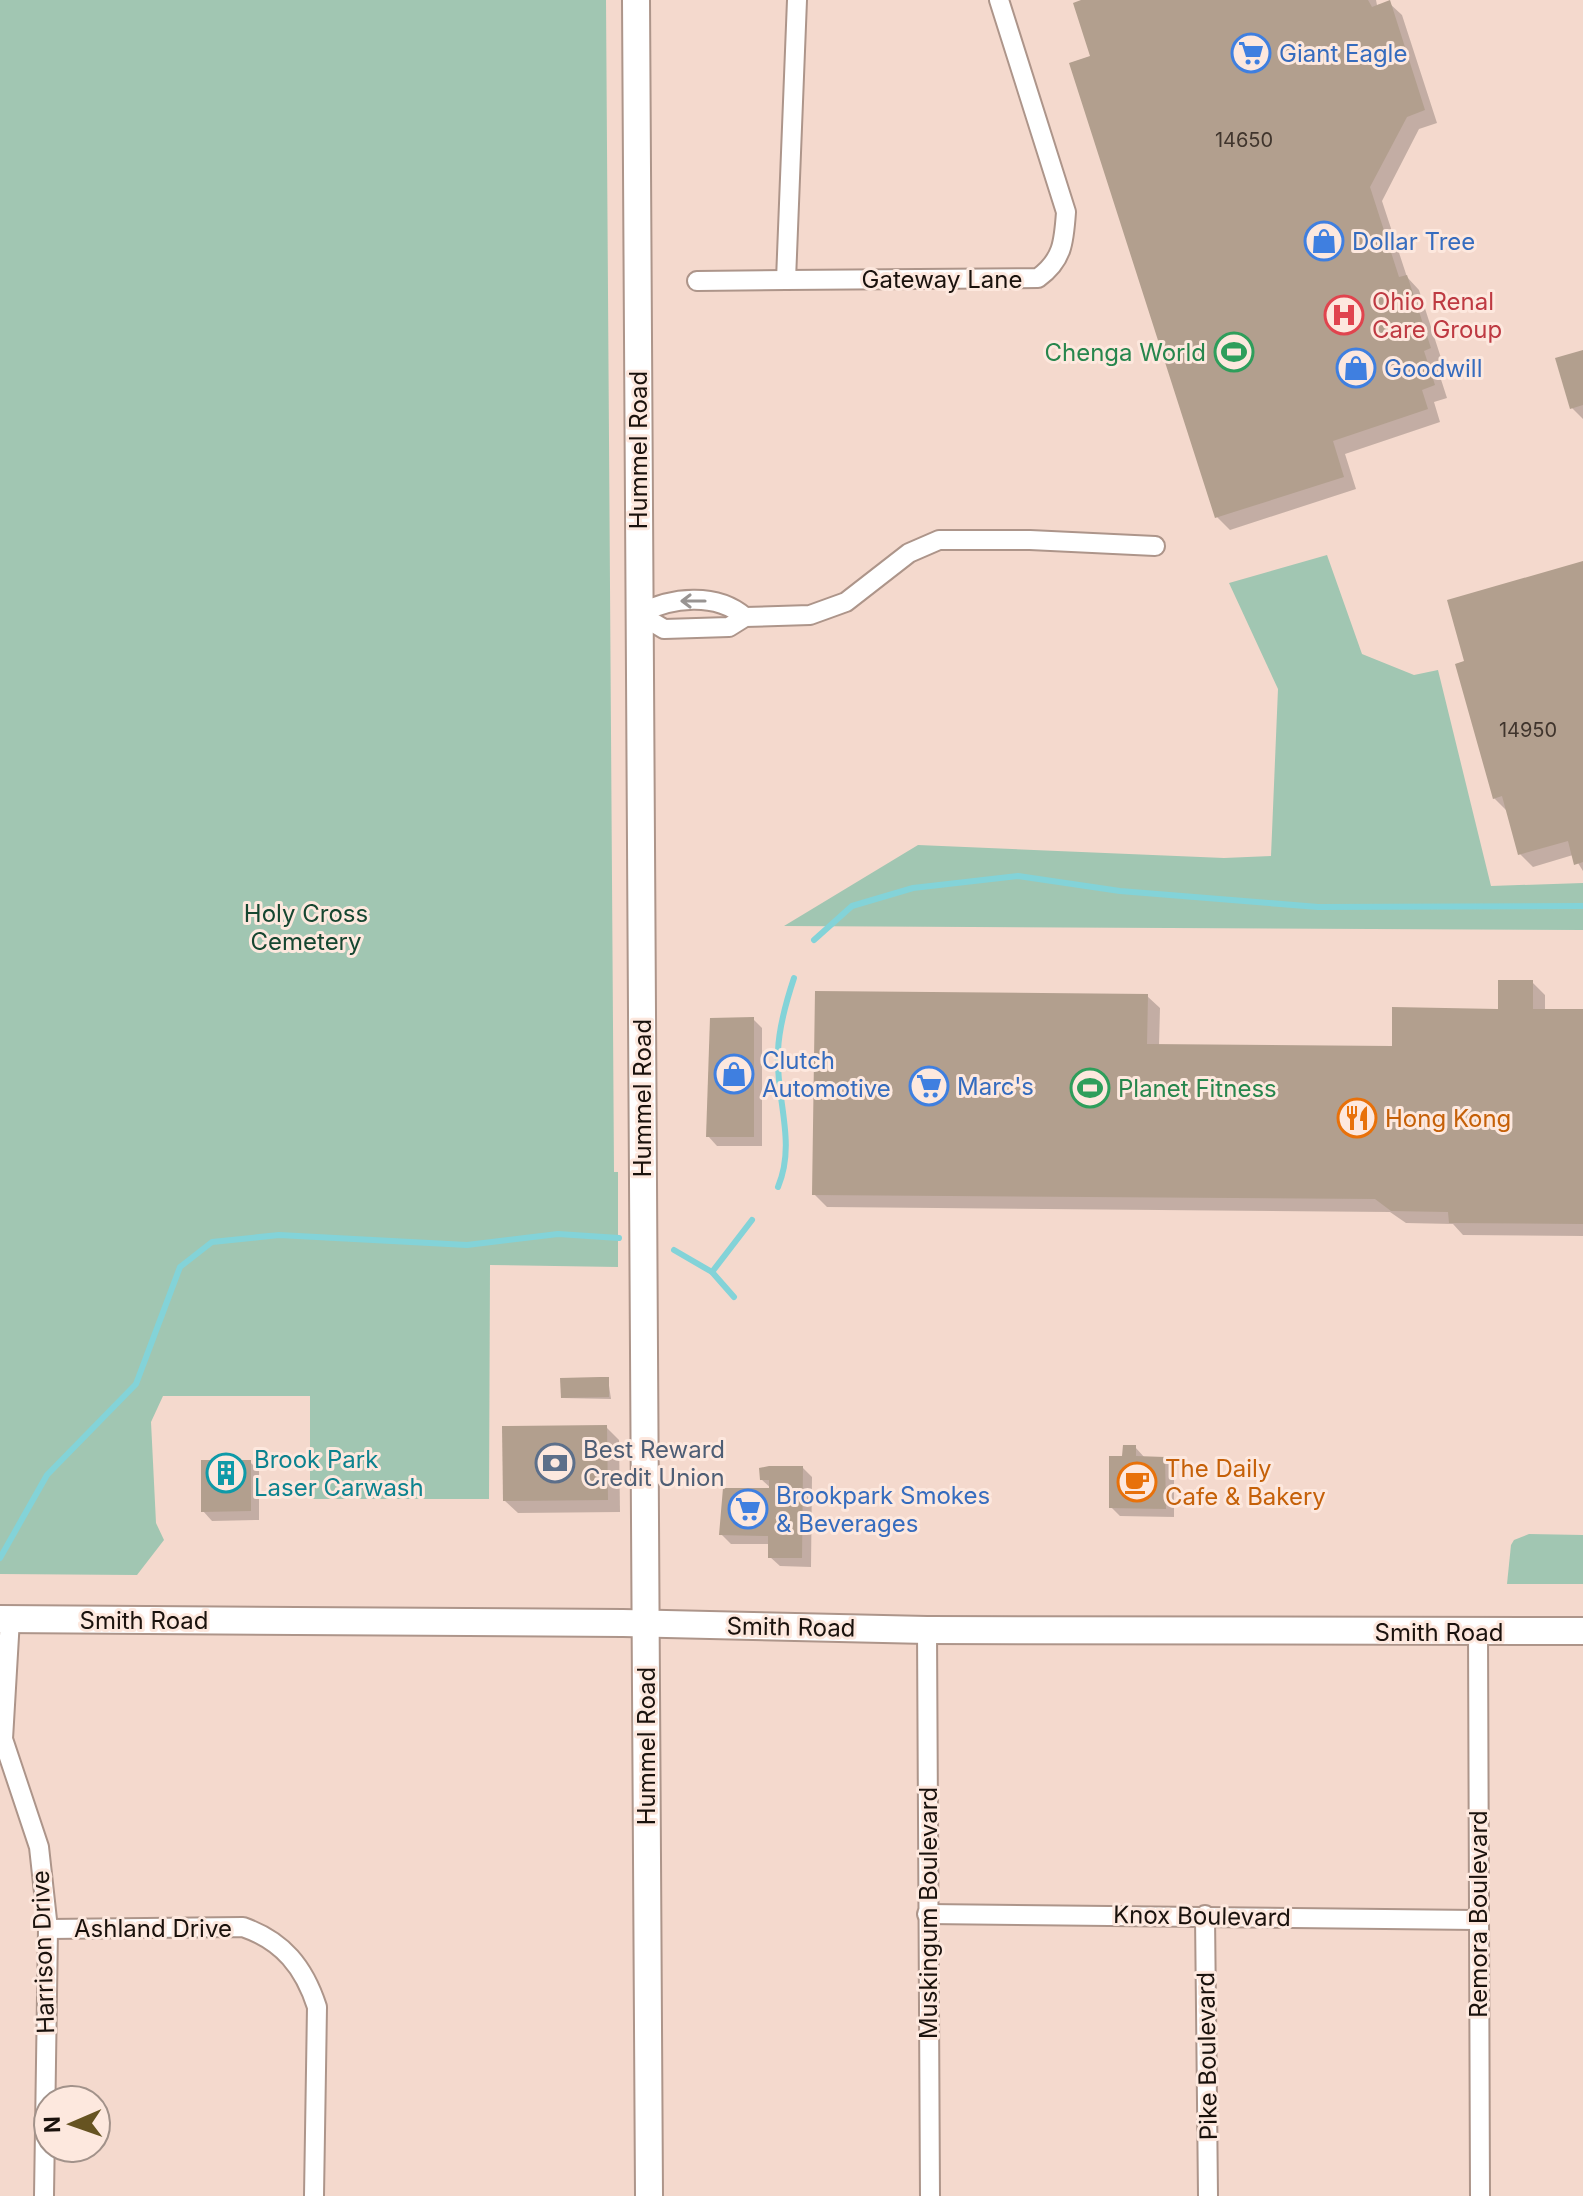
<svg xmlns="http://www.w3.org/2000/svg" width="1583" height="2196" font-family="Inter,sans-serif">
<rect width="100%" height="100%" fill="#f4d9cd"/>
<g fill="#a1c6b2">
<polygon points="0,0 606,0 614,1172 618,1172 618,1267 490,1265 489,1499 310,1499 310,1396 163,1396 151,1422 156,1523 164,1540 137,1575 0,1574"/>
<polygon points="1327,555 1362,654 1414,675 1438,670 1491,886 1583,883 1583,930 784,926 918,845 1224,858 1271,856 1278,689 1229,583"/>
<polygon points="1529,1534 1583,1535 1583,1584 1507,1584 1511,1545 1514,1540"/>
</g>
<g fill="#0003">
<polygon points="1087,0 1376,0 1377,5 1389,3 1402,15 1437,123 1419,129 1382,201 1407,277 1419,290 1442,361 1436,364 1447,398 1434,402 1440,422 1345,454 1356,489 1230,530 1217,517 1093,57"/>
<polygon points="1583,352 1583,419 1572,408"/>
<polygon points="1583,564 1583,871 1573,855 1533,867 1520,854 1508,812 1494,798 1467,663"/>
<polygon points="1532,982 1545,995 1545,1011 1583,1011 1583,1236 1463,1235 1453,1224 1406,1223 1390,1212 827,1207 814,1194 1147,996 1160,1008 1159,1046 1394,1048 1500,1011"/>
<polygon points="753,1019 762,1028 762,1146 717,1146 708,1136"/>
<polygon points="608,1379 611,1399 563,1398"/>
<polygon points="606,1427 619,1440 620,1512 518,1513 505,1501"/>
<polygon points="1135,1447 1145,1458 1164,1459 1174,1469 1174,1517 1120,1516 1111,1507 1124,1458"/>
<polygon points="250,1462 259,1471 259,1520 212,1521 203,1511"/>
<polygon points="803,1468 812,1477 811,1567 780,1566 770,1557 770,1544 731,1544 721,1534 773,1490 761,1479"/>
</g>
<g fill="none" stroke-linecap="round" stroke-linejoin="round">
<g stroke="#83d3d8" stroke-width="6">
<polyline points="814,940 852,906 913,888 1018,876 1120,891 1318,907 1583,906"/>
<path d="M778 1187C797 1142 775 1097 778 1051 779 1026 786 1002 794 978"/>
<polyline points="674,1250 712,1272 752,1220"/>
<polyline points="712,1272 734,1297"/>
<polyline points="0,1558 47,1475 136,1384 180,1267 212,1242 279,1235 467,1245 558,1234 619,1238"/>
</g>
</g>
<g fill="#b29f8e">
<polygon points="1081,0 1368,0 1372,7 1390,0 1425,110 1407,117 1370,187 1399,277 1407,275 1431,348 1424,351 1435,385 1422,390 1428,409 1333,441 1344,477 1215,518 1069,63 1090,56 1073,3"/>
<polygon points="1583,350 1583,405 1570,409 1555,358"/>
<polygon points="1583,561 1583,862 1574,865 1568,841 1518,855 1502,796 1493,799 1455,664 1464,661 1447,600"/>
<polygon points="1498,980 1533,980 1533,1009 1583,1009 1583,1224 1449,1223 1448,1212 1391,1211 1375,1199 812,1195 815,991 1148,994 1147,1044 1392,1046 1392,1007 1498,1009"/>
<polygon points="754,1017 754,1137 706,1137 710,1018"/>
<polygon points="600,1377 609,1377 609,1397 561,1398 560,1378"/>
<polygon points="607,1425 608,1500 503,1501 502,1426"/>
<polygon points="1123,1445 1136,1445 1136,1456 1165,1457 1166,1509 1109,1508 1109,1456 1122,1456"/>
<polygon points="201,1460 251,1460 251,1511 201,1512"/>
<polygon points="769,1466 803,1466 802,1558 768,1558 768,1536 719,1535 723,1488 769,1488 769,1480 760,1480 759,1468"/>
</g>
<g fill="none" stroke-linecap="round" stroke-linejoin="round">
<g stroke="#ad958a" stroke-width="22">
<g id="street">
<path d="M797 0 786 280 1038 278C1063 260 1064 241 1066 212L999 0"/>
<polyline points="697,281 786,280"/>
<polyline points="639,614 664,629 729,627 745,617 810,615 846,602 909,553 939,540 1030,540 1155,546"/>
<path d="M639 614C671 597 716 592 745 617"/>
<polyline points="10,1619 3,1739 39,1847 48,1929 44,2196"/>
<polyline points="927,1630 930,2196"/>
<polyline points="1478,1632 1480,2196"/>
<polyline points="927,1914 1477,1920"/>
<polyline points="1205,1915 1208,2196"/>
<path d="M48 1929 243 1927C283 1941 304 1967 317 2007L314 2196"/>
</g>
</g>
<g stroke="#ad958a" stroke-width="30">
<g id="secondary">
<polyline points="636,0 649,2196"/>
<polyline points="0,1619 623,1623 927,1630 1583,1631"/>
</g>
</g>
<use href="#street" stroke="#fff" stroke-width="18"/>
<use href="#secondary" stroke="#fff" stroke-width="26"/>
</g>
<defs><path id="oneway-shaft" d="M-6 0H5M1.5-3L5.5 0L1.5 3" fill="none" stroke-width="1.6" stroke-linecap="round" stroke-linejoin="round" transform="scale(2)"/></defs>
<use stroke="#989492" href="#oneway-shaft" transform="translate(693 601) rotate(-180)"/>
<defs>
<g id="supermarket-ring" transform="scale(2)"><circle r="9.5" fill="#fde8de" stroke="#3f7fe0" stroke-width="1.5"/><path d="M-6-5.5h2.5l.6 2H6L4.5 2H-2.5L-4.4-4H-6ZM-1.5 3.2a1.3 1.3 0 1 0 .1 0ZM3 3.2a1.3 1.3 0 1 0 .1 0Z" fill="#3f7fe0"/></g>
<g id="shop-ring" transform="scale(2)"><circle r="9.5" fill="#fde8de" stroke="#3f7fe0" stroke-width="1.5"/><path d="M-5-2.5h2.3a2.7 3.5 0 0 1 5.4 0H5L5.5 6h-11ZM-1.5-2.5h3a1.5 2.3 0 0 0-3 0Z" fill="#3f7fe0"/></g>
<g id="hospital-ring" transform="scale(2)"><circle r="9.5" fill="#fde8de" stroke="#e0444e" stroke-width="1.5"/><path d="M-5-5h3v3.5h4V-5h3V5h-3V1.5h-4V5h-3Z" fill="#e0444e"/></g>
<g id="stadium-ring" transform="scale(2)"><circle r="9.5" fill="#fde8de" stroke="#2e9e5b" stroke-width="1.5"/><path d="M0-5a6.5 5 0 1 0 0 10a6.5 5 0 1 0 0-10ZM-3.5-1.8h7v3.6h-7Z" fill="#2e9e5b"/></g>
<g id="restaurant-ring" transform="scale(2)"><circle r="9.5" fill="#fde8de" stroke="#e8710a" stroke-width="1.5"/><path d="M-5-6h1v4h1v-4h1v4h1v-4h1v5L-1.5 .5V6h-2V.5L-5-1ZM5-6V6H3V1.5H1.5Q1.5-4 5-6Z" fill="#e8710a"/></g>
<g id="bank-ring" transform="scale(2)"><circle r="9.5" fill="#fde8de" stroke="#5c6f8a" stroke-width="1.5"/><path d="M-6-4H6V4H-6ZM0-2.3a2.3 2.3 0 1 0 0 4.6a2.3 2.3 0 1 0 0-4.6Z" fill="#5c6f8a"/></g>
<g id="building-ring" transform="scale(2)"><circle r="9.5" fill="#fde8de" stroke="#0f9aa8" stroke-width="1.5"/><path d="M-4-6H4V6H1V3H-1V6H-4ZM-2.5-4.3h1.7v1.8h-1.7ZM.8-4.3h1.7v1.8H.8ZM-2.5-1h1.7V.8h-1.7ZM.8-1h1.7V.8H.8Z" fill="#0f9aa8"/></g>
<g id="cafe-ring" transform="scale(2)"><circle r="9.5" fill="#fde8de" stroke="#e8710a" stroke-width="1.5"/><path d="M-5.5-4.5H6V0H3Q3 3.5 0 3.5H-2.5Q-5.5 3.5-5.5 0ZM3-3.2v2h1.7v-2ZM-6 4.5H4V6H-6Z" fill="#e8710a"/></g>
</defs>
<g fill-rule="evenodd">
<use href="#supermarket-ring" x="1251" y="53"/>
<use href="#shop-ring" x="1324" y="241"/>
<use href="#hospital-ring" x="1344" y="315"/>
<use href="#stadium-ring" x="1234" y="352"/>
<use href="#shop-ring" x="1356" y="368"/>
<use href="#shop-ring" x="734" y="1074"/>
<use href="#supermarket-ring" x="929" y="1086"/>
<use href="#stadium-ring" x="1090" y="1088"/>
<use href="#restaurant-ring" x="1357" y="1118"/>
<use href="#bank-ring" x="555" y="1463"/>
<use href="#building-ring" x="226" y="1473"/>
<use href="#cafe-ring" x="1137" y="1482"/>
<use href="#supermarket-ring" x="748" y="1509"/>
</g>
<g text-anchor="middle" dominant-baseline="central" stroke-width="6" stroke-linejoin="round" paint-order="stroke">
<g font-size="20" fill="#40352d">
<text x="1244" y="140">14650</text>
<text x="1528" y="730">14950</text>
</g>
<g font-size="24" fill="#366cbe" stroke="#fde8de" text-anchor="start">
<text x="1279" y="53">Giant Eagle</text>
<text x="1352" y="241">Dollar Tree</text>
<text x="1384" y="368">Goodwill</text>
<text x="762" y="1060">Clutch<tspan x="762" dy="28">Automotive</tspan></text>
<text x="957" y="1086">Marc's</text>
<text x="776" y="1495">Brookpark Smokes<tspan x="776" dy="28">&amp; Beverages</tspan></text>
</g>
<g font-size="24" fill="#1a120d" stroke="#fde8de">
<text x="942" y="279">Gateway Lane</text>
<text transform="translate(638 450) rotate(-90)">Hummel Road</text>
<text transform="translate(642 1098) rotate(-90)">Hummel Road</text>
<text x="144" y="1620">Smith Road</text>
<text transform="translate(791 1627) rotate(1)">Smith Road</text>
<text x="1439" y="1632">Smith Road</text>
<text transform="translate(646 1746) rotate(-90)">Hummel Road</text>
<text transform="translate(928 1913) rotate(-90)">Muskingum Boulevard</text>
<text transform="translate(1478 1914) rotate(-90)">Remora Boulevard</text>
<text transform="translate(1202 1916) rotate(1)">Knox Boulevard</text>
<text x="153" y="1928">Ashland Drive</text>
<text transform="translate(43 1952) rotate(-92)">Harrison Drive</text>
<text transform="translate(1207 2056) rotate(-91)">Pike Boulevard</text>
</g>
<g font-size="24" fill="#be3a42" stroke="#fde8de" text-anchor="start">
<text x="1372" y="301">Ohio Renal<tspan x="1372" dy="28">Care Group</tspan></text>
</g>
<g font-size="24" fill="#27864d" stroke="#fde8de" text-anchor="end">
<text x="1206" y="352">Chenga World</text>
<text x="1118" y="1088" text-anchor="start">Planet Fitness</text>
</g>
<g font-size="24" fill="#154630" stroke="#fde8de">
<text x="306" y="913">Holy Cross<tspan x="306" dy="28">Cemetery</tspan></text>
</g>
<g font-size="24" fill="#c56008" stroke="#fde8de" text-anchor="start">
<text x="1385" y="1118">Hong Kong</text>
<text x="1165" y="1468">The Daily<tspan x="1165" dy="28">Cafe &amp; Bakery</tspan></text>
</g>
<g font-size="24" fill="#4e5e75" stroke="#fde8de" text-anchor="start">
<text x="583" y="1449">Best Reward<tspan x="583" dy="28">Credit Union</tspan></text>
</g>
<g font-size="24" fill="#0d838f" stroke="#fde8de" text-anchor="start">
<text x="254" y="1459">Brook Park<tspan x="254" dy="28">Laser Carwash</tspan></text>
</g>
</g>
<g transform="translate(72 2124) rotate(268)"><circle r="38" fill="#fde8de" stroke="#a2928a" stroke-width="2"/>
<path d="M0-6L14 30L0 20L-14 30Z" fill="#665321"/>
<text y="-12" font-size="22" font-weight="bold" text-anchor="middle" fill="#1a120d">N</text>
</g>
</svg>
